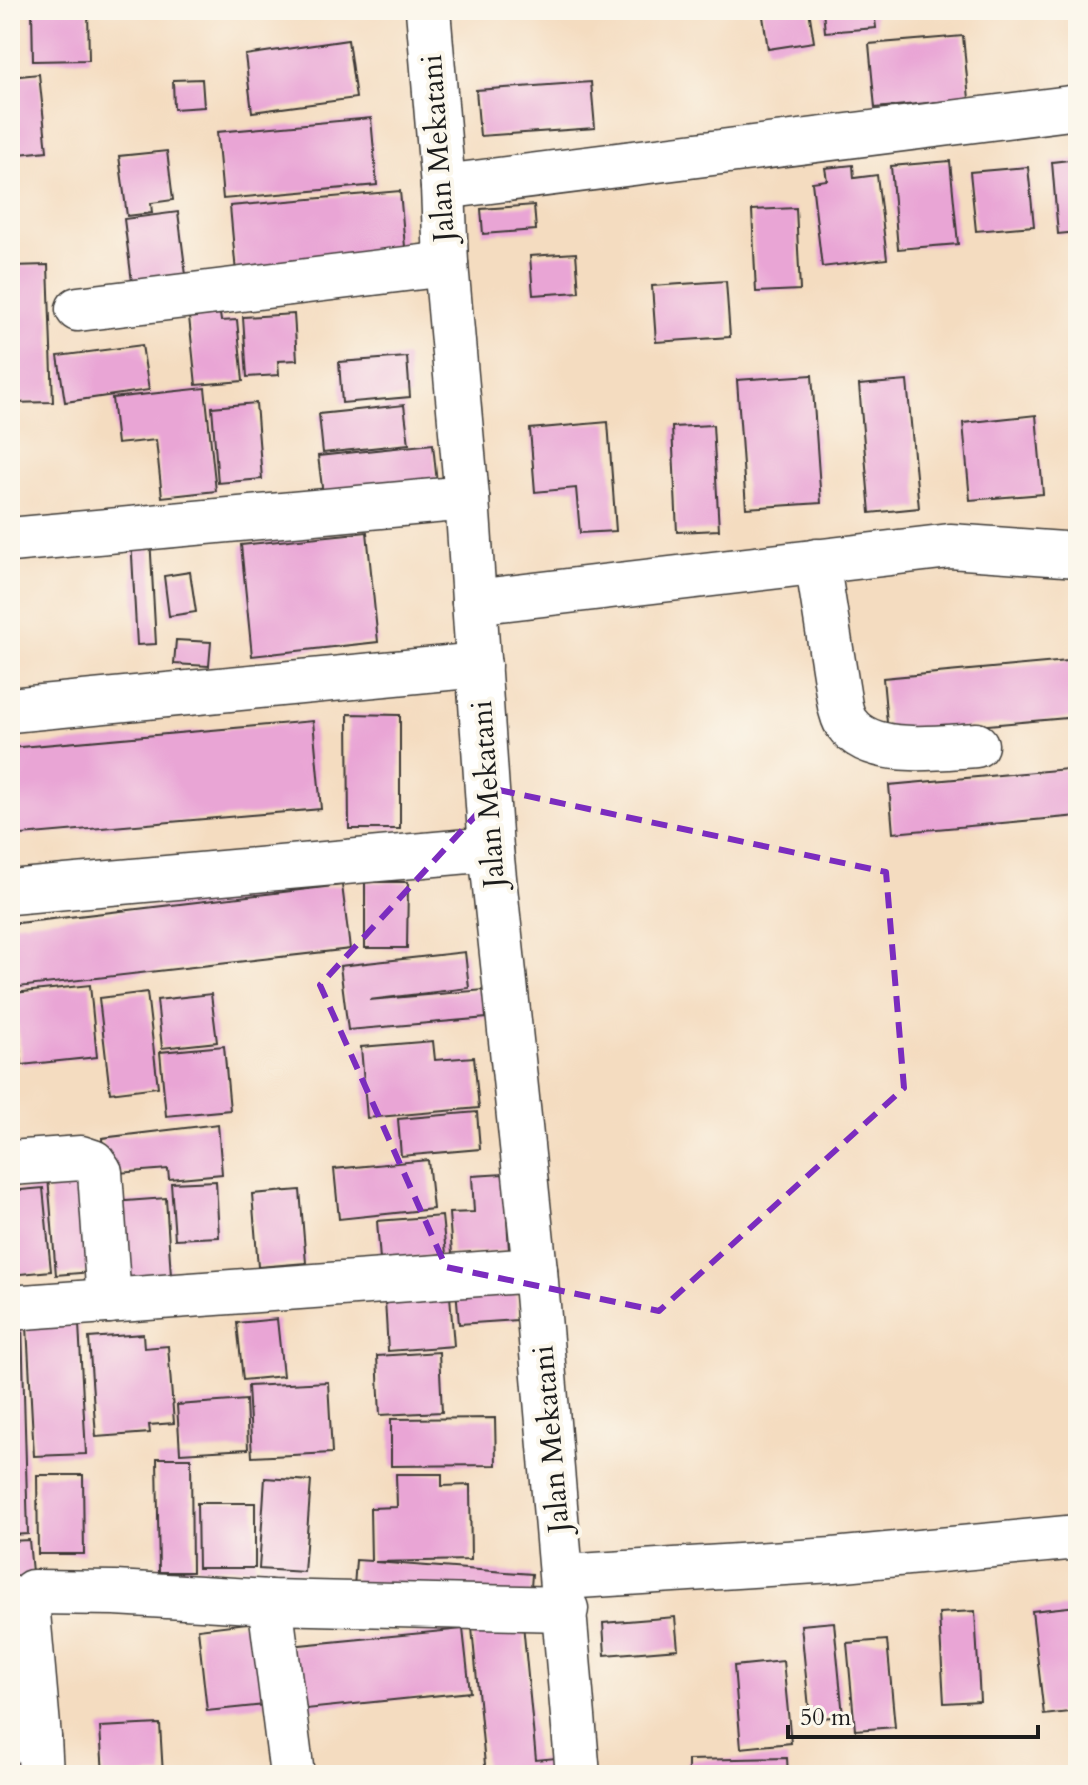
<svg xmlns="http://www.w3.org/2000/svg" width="1088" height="1785" font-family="Cardo,serif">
<rect width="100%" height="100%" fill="#fbf7ec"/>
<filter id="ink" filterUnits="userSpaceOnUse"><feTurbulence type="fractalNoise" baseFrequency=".0125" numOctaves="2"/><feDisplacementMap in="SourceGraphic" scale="16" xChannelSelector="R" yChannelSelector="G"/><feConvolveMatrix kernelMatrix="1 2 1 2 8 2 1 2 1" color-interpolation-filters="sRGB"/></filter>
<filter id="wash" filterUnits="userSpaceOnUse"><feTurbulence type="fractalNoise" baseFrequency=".006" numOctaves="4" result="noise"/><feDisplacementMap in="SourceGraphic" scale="32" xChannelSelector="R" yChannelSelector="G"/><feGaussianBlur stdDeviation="1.8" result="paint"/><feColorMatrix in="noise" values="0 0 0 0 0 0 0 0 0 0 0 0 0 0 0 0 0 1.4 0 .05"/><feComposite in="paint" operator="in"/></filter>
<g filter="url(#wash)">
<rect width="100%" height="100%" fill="#f4dcc0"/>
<g id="blocks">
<g fill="#e9a5d5">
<polygon points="32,10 88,10 89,60 33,61"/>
<polygon points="762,10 809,10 814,42 768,49"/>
<polygon points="823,10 874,10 876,28 825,32"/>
<polygon points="986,10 1040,10 1040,12 987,17"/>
<polygon points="1078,16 1078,62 1075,62 1071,17"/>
<polygon points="963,36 969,99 875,108 869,44"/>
<polygon points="348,40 356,98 252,112 245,55"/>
<polygon points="39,74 47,151 10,155 10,77"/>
<polygon points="202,79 204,107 174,109 173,80"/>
<polygon points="591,82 595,128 480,136 476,90"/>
<polygon points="371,118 377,185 223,199 217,132"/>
<polygon points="167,151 173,200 151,203 152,213 127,216 119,156"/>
<polygon points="1078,159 1078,232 1058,234 1052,162"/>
<polygon points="950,161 958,244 898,249 891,166"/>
<polygon points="853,165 854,178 877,175 887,259 822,267 812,182 827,180 825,168"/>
<polygon points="1028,167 1034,226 976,231 970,172"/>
<polygon points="400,191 406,258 236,273 230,206"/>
<polygon points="534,205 536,230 483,234 481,209"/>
<polygon points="796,208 800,290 756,292 752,210"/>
<polygon points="178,212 188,291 134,298 124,219"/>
<polygon points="576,253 579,292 533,295 530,256"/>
<polygon points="48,265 53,402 10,403 10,266"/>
<polygon points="726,281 730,337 656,342 652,286"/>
<polygon points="220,314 221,321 237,320 243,381 196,385 189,317"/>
<polygon points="294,314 297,360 278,361 279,375 247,377 243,317"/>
<polygon points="142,345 149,390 65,402 58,356"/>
<polygon points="407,357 410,397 342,403 339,362"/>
<polygon points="812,375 821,503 746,508 737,380"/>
<polygon points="907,381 919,508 870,513 859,385"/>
<polygon points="205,388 216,491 162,497 156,440 117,444 112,398"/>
<polygon points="256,403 262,479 218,483 212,407"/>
<polygon points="404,405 409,444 323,453 319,414"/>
<polygon points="1036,415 1043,494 970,500 963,423"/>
<polygon points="608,422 616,531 580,533 576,488 535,492 530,429"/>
<polygon points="713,425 719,530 677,532 672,427"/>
<polygon points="433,444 437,483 323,495 318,456"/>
<polygon points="367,532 378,642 252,656 241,545"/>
<polygon points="150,537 156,644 137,645 131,538"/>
<polygon points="190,572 196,612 169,616 164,576"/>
<polygon points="176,640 211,642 209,666 174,664"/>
<polygon points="1078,660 1078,717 888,734 883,678"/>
<polygon points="348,714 400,715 400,829 349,829"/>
<polygon points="313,721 321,809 10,836 10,748"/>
<polygon points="1078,768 1078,816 893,833 889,785"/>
<polygon points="365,882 408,882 407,948 365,948"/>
<polygon points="342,885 350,949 10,988 10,924"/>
<polygon points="465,952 469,988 369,1000 484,990 487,1018 348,1030 340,966"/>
<polygon points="90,985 97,1057 22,1065 14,993"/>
<polygon points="147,992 158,1087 110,1093 99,998"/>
<polygon points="211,994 217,1042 162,1048 157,1000"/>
<polygon points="433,1041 435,1060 474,1057 479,1108 367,1118 361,1047"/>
<polygon points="224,1046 230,1110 166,1116 160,1052"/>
<polygon points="477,1112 480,1149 401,1156 398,1119"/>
<polygon points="218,1124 222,1174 169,1179 168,1169 105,1174 102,1138"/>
<polygon points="428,1160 433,1209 339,1219 334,1169"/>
<polygon points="96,1173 104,1271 56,1275 48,1177"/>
<polygon points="504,1174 509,1250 452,1254 449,1213 474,1212 472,1176"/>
<polygon points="216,1181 219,1237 175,1239 171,1183"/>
<polygon points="43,1188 51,1271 10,1275 10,1191"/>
<polygon points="300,1190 306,1263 258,1267 252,1194"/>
<polygon points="166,1198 171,1276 118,1280 113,1202"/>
<polygon points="442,1216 446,1254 380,1260 377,1221"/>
<polygon points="515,1285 517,1320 459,1324 456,1289"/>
<polygon points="450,1296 454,1346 388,1351 385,1300"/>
<polygon points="277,1319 283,1376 243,1380 237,1323"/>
<polygon points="10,1323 22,1323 28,1534 10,1535"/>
<polygon points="79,1324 86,1454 34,1456 27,1326"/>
<polygon points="143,1334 144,1348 168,1346 174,1423 149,1425 150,1433 96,1437 89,1338"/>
<polygon points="439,1352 442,1412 380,1415 377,1356"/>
<polygon points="328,1382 332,1453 252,1457 248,1386"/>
<polygon points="246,1400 248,1449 180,1453 177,1405"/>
<polygon points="495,1418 496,1465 391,1466 391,1419"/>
<polygon points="157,1458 191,1458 192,1572 159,1572"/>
<polygon points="396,1474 442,1474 442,1486 470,1485 471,1560 375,1562 532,1574 530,1601 354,1587 356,1560 371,1561 370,1508 397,1507"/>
<polygon points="37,1475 83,1475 84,1554 38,1554"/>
<polygon points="265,1478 311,1481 304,1572 259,1569"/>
<polygon points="197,1503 255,1503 255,1568 198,1568"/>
<polygon points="29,1540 33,1583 10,1585 10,1541"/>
<polygon points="1077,1606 1078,1711 1044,1715 1032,1611"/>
<polygon points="975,1611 980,1701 944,1703 939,1613"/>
<polygon points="675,1617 678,1649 605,1655 603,1623"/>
<polygon points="255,1622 265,1705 207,1711 198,1629"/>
<polygon points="834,1622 843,1716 810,1719 801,1625"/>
<polygon points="523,1624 536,1760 556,1758 557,1775 486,1775 472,1628"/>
<polygon points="463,1629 470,1692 297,1710 290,1646"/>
<polygon points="887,1640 895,1727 855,1730 847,1643"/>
<polygon points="783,1661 791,1743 741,1748 734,1666"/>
<polygon points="160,1724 163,1775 103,1775 100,1727"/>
<polygon points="10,1744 29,1775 10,1775"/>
<polygon points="787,1758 788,1775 688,1775 688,1760"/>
</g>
</g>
</g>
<g filter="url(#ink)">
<use href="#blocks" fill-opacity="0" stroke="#3c3935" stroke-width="2"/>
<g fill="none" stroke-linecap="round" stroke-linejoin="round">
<g stroke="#3c3935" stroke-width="47">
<g id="minor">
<polyline points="428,10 443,187 446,264 467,498 491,849 535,1270 578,1775"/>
<polyline points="443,187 1078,107"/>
<polyline points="78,309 446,264"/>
<polyline points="10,540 467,498"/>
<path d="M817 561 840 706C842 712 843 720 847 724 871 758 940 747 976 745"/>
<polyline points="474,602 950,546 1078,555"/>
<polyline points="10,710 479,665"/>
<polyline points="10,892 491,849"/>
<polyline points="10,1163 81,1158 93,1162 100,1172 109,1301"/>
<polyline points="10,1308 535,1270"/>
<polyline points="563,1577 833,1560 1078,1537"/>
<polyline points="270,1602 292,1775"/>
<polyline points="39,1738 41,1775"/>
<polyline points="10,1739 39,1738 28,1613 27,1600 33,1592 115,1593 270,1602 566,1609"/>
</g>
</g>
<use href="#minor" stroke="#fff" stroke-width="44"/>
</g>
</g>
<path fill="none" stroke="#7b2cbf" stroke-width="6" stroke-dasharray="16 10" stroke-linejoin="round" d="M499 790 886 872 904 1088 659 1311 446 1267 320 985Z"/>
<g text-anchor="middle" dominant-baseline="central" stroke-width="8" stroke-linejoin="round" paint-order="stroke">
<g font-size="30" fill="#1c1c1c" stroke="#fbf7ec">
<text transform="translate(438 148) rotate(-94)">Jalan Mekatani</text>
<text transform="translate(488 794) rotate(-94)">Jalan Mekatani</text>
<text transform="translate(551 1439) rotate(-95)">Jalan Mekatani</text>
</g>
</g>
<rect width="1088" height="1785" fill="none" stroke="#fbf7ec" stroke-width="40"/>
<path d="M788 1725v12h250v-12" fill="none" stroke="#1c1c1c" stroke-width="4"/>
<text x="800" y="1725" font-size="24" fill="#1c1c1c" stroke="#fbf7ec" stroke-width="6" paint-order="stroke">50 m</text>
</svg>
